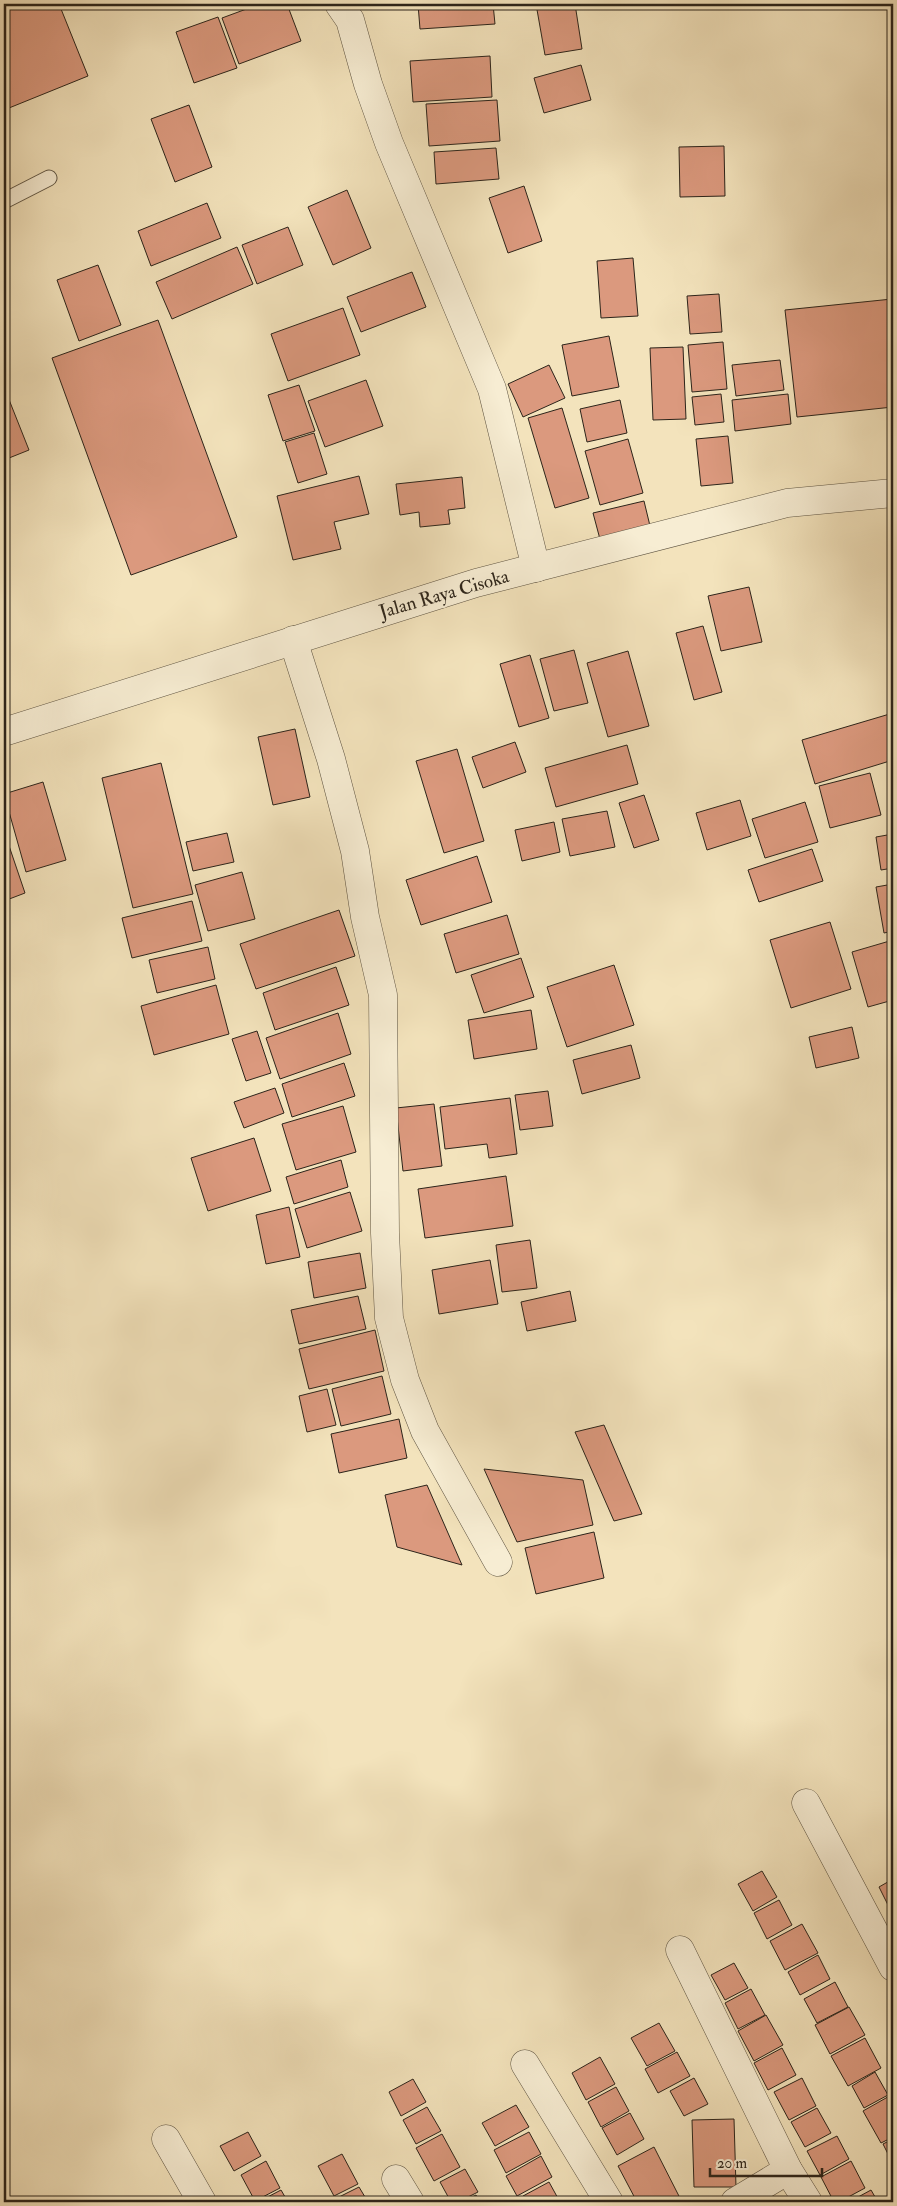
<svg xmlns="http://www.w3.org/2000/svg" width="897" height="2206" font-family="'IM FELL Double Pica',serif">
<rect width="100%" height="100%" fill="#f3e3bc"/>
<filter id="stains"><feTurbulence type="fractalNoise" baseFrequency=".004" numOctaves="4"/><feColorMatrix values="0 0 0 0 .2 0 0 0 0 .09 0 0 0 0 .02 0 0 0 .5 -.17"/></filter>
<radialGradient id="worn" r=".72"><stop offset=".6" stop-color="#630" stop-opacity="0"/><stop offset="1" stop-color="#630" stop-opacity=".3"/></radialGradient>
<g fill="#db997e" stroke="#2c241a">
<polygon points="4,4 59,4 88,76 4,110"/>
<polygon points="260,4 287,4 301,41 239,64 222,18"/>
<polygon points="418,4 493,4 495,24 420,29"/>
<polygon points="536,4 575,4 582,49 545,55"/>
<polygon points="218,17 237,68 194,83 176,32"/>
<polygon points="490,56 492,97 413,102 410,61"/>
<polygon points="581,65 591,100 544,113 534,78"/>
<polygon points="497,100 500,141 429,146 426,104"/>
<polygon points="189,105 212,167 175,182 151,119"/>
<polygon points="724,146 725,196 680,197 679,147"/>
<polygon points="496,148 499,179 436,184 434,152"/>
<polygon points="524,186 542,241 508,253 489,198"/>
<polygon points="347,190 371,248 333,265 308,207"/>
<polygon points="207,203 221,238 151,266 138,231"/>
<polygon points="288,227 303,265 257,284 242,245"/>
<polygon points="237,247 253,284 172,319 156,282"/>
<polygon points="633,258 638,316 601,318 597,261"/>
<polygon points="98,265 121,325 79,341 57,280"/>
<polygon points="412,272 426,307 361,332 347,297"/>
<polygon points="719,294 722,332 690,334 687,296"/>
<polygon points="892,299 893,407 797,417 785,310"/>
<polygon points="343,308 360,355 288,381 271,334"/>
<polygon points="158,320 237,537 131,575 52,358"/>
<polygon points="609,336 619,387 572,396 562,345"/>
<polygon points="723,342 727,389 692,392 688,345"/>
<polygon points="683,347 686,419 653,420 650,348"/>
<polygon points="780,360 784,390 736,396 732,365"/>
<polygon points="549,365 565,398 523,417 508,384"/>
<polygon points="366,380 383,426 325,447 308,401"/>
<polygon points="299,385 315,431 283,441 268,395"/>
<polygon points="4,387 29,450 4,460"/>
<polygon points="721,394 724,422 695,425 692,397"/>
<polygon points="788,394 791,424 735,431 732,400"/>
<polygon points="620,400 627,433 587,442 580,409"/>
<polygon points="562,408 589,498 555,508 528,418"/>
<polygon points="314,433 327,474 298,483 285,442"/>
<polygon points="728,436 733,483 701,486 696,439"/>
<polygon points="628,439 643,493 600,505 585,451"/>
<polygon points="359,476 369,514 334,522 341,549 293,560 277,496"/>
<polygon points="462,477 465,508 448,510 450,524 420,527 419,512 400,515 396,484"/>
<polygon points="644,501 651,530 601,543 593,513"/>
<polygon points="749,587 762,642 721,651 708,596"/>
<polygon points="703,626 722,692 694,700 676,633"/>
<polygon points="574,650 588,703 554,711 540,659"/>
<polygon points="628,651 649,726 608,737 587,663"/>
<polygon points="530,655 549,718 519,727 500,664"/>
<polygon points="893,713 893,760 815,784 802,740"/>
<polygon points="295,729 310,797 273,805 258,737"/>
<polygon points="515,742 526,772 483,788 472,757"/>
<polygon points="627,745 638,784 556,807 545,768"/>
<polygon points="457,749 484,841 444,853 416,761"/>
<polygon points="161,763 193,894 133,908 102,778"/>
<polygon points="870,773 881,815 830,828 819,786"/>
<polygon points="43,782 66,860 26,872 4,794"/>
<polygon points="644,795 659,840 634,848 619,803"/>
<polygon points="740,800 751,836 707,850 696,813"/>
<polygon points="805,802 818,842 765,858 752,819"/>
<polygon points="607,811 615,847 570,856 562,819"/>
<polygon points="554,822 560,852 522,861 515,830"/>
<polygon points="4,831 25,893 4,901"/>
<polygon points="227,833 234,862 193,871 186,842"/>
<polygon points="893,834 893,868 881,870 876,837"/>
<polygon points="812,849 823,881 759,902 748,870"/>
<polygon points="477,856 492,902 421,925 406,880"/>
<polygon points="242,872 255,919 208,931 195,885"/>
<polygon points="893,884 893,931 884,933 876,887"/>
<polygon points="192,901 202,941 132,958 122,918"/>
<polygon points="339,910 355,956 256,989 240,944"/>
<polygon points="507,915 519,954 456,973 444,934"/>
<polygon points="830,922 851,989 791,1008 770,940"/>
<polygon points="893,940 893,1000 868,1007 852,952"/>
<polygon points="208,947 215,979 157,993 149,960"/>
<polygon points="521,958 534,997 484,1013 471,975"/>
<polygon points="614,965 634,1025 567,1047 547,987"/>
<polygon points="336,967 349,1005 275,1030 263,993"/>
<polygon points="216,985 229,1034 154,1055 141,1006"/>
<polygon points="531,1010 537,1049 474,1059 468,1020"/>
<polygon points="338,1013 351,1054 280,1079 266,1038"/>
<polygon points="852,1027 859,1058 816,1068 809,1037"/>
<polygon points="257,1031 271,1073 246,1081 232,1039"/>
<polygon points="631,1045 640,1078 582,1094 573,1060"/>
<polygon points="344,1063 355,1096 292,1117 282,1084"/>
<polygon points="275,1088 284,1113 244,1128 234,1102"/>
<polygon points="548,1091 553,1126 520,1130 515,1095"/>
<polygon points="510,1098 517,1154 489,1158 487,1144 445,1149 440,1107"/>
<polygon points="434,1104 442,1166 403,1171 396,1108"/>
<polygon points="343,1106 356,1152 296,1170 282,1124"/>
<polygon points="254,1138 271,1191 208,1211 191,1158"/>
<polygon points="341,1160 348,1187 294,1204 286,1177"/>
<polygon points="506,1176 513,1226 425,1238 418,1189"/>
<polygon points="350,1192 362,1231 307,1248 295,1209"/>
<polygon points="289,1207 300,1257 266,1264 256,1215"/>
<polygon points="530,1240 537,1288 502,1292 496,1245"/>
<polygon points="360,1253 366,1288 314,1298 308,1262"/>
<polygon points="490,1260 498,1304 439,1314 432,1270"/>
<polygon points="570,1291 576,1321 527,1331 521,1302"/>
<polygon points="358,1296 366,1329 299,1344 291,1310"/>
<polygon points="375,1330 384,1371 309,1389 299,1349"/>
<polygon points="382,1376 391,1414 341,1426 332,1389"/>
<polygon points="327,1389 336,1425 307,1432 299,1396"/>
<polygon points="399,1419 407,1458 339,1473 331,1434"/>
<polygon points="604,1425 642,1514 614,1521 575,1432"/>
<polygon points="484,1469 583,1480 593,1525 517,1542"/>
<polygon points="427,1485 462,1565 397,1547 385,1495"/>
<polygon points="594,1532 604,1578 536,1594 525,1548"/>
<polygon points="762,1871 777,1897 753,1911 738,1884"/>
<polygon points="893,1879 893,1915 879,1887"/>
<polygon points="779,1900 792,1925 767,1939 754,1913"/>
<polygon points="802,1924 818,1953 785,1970 770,1941"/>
<polygon points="818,1955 830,1979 800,1995 788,1972"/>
<polygon points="734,1963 748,1988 725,2000 711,1975"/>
<polygon points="835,1982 848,2007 817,2023 804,1999"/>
<polygon points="751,1989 765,2015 738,2029 725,2003"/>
<polygon points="849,2007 865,2035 830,2054 815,2025"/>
<polygon points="766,2015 783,2045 754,2061 738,2031"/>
<polygon points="659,2023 675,2051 647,2066 631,2038"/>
<polygon points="865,2038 881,2068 848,2086 831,2056"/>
<polygon points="782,2048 796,2075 768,2090 754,2063"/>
<polygon points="677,2052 690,2076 658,2093 645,2069"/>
<polygon points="600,2057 615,2084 586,2100 572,2073"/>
<polygon points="875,2072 888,2095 864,2108 852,2086"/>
<polygon points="694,2078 708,2104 684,2116 670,2091"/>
<polygon points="802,2078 816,2106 789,2120 774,2092"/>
<polygon points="413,2079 426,2102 401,2116 389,2092"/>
<polygon points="616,2087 629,2111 601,2127 588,2102"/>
<polygon points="893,2094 893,2137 881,2143 863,2111"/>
<polygon points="516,2105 529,2127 495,2146 482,2123"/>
<polygon points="427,2107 441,2131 416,2144 403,2120"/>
<polygon points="817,2108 831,2133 805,2147 791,2122"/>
<polygon points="630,2113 644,2139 617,2155 602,2128"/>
<polygon points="734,2119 736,2187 694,2187 692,2120"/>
<polygon points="248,2132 261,2156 234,2171 220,2146"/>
<polygon points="529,2132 541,2154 506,2173 494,2150"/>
<polygon points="442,2134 460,2167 434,2181 416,2148"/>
<polygon points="837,2136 849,2159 820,2175 807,2151"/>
<polygon points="893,2139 893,2164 883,2144"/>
<polygon points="654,2147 682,2202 637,2202 618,2166"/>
<polygon points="342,2154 358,2184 334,2196 318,2166"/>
<polygon points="541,2156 552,2177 517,2196 506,2176"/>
<polygon points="266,2161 280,2188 255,2201 241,2175"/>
<polygon points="851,2161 865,2188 839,2202 834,2202 821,2177"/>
<polygon points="465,2169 478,2192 458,2202 451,2202 440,2182"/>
<polygon points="549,2182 560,2202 527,2202 523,2196"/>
<polygon points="359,2187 368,2202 340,2202 337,2198"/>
<polygon points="281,2190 288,2202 258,2202"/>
<polygon points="871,2190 878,2202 849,2202"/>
<polygon points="476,2195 480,2202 462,2202"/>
</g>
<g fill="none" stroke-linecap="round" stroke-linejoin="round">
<g stroke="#5e5442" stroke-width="17">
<polyline id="service" points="4,201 49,178"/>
</g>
<g stroke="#5e5442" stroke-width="29">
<g id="minor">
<polyline points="339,4 350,20 368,84 389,143 492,389 536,568"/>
<polyline points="293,640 331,759 355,851 365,917 383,995 385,1233 389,1318 405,1380 425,1431 498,1562"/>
<polyline points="806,1803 893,1967"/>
<polyline points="680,1950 788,2170 808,2202"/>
<polyline points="525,2064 609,2202"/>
<polyline points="166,2139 202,2202"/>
<polyline points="396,2179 410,2202"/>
<polyline points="735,2202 788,2170"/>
</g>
</g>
<g stroke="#5e5442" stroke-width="29">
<polyline id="tertiary" points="4,732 476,583 787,503 893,493"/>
</g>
<use href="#service" stroke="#f7edd3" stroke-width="15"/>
<use href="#minor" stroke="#f7edd3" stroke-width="28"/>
<use href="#tertiary" stroke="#f7edd3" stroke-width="28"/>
</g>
<g text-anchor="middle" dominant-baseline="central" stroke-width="4" stroke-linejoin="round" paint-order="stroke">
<g font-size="19" fill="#2c241a" stroke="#f7edd3">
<text transform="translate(444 594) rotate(-16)">Jalan Raya Cisoka</text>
</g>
</g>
<rect width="897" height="2206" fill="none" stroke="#f3e3bc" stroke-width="20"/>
<rect x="5" y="5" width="887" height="2196" fill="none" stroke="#2c241a" stroke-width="2.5"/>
<rect x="10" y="10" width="877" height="2186" fill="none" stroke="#2c241a"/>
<path d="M710 2168v8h112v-8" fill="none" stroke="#2c241a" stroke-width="2.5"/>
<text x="717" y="2168" font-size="15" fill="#2c241a" stroke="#f7edd3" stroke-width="4" paint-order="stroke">20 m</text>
<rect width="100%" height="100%" filter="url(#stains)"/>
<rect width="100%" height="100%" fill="url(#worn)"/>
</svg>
